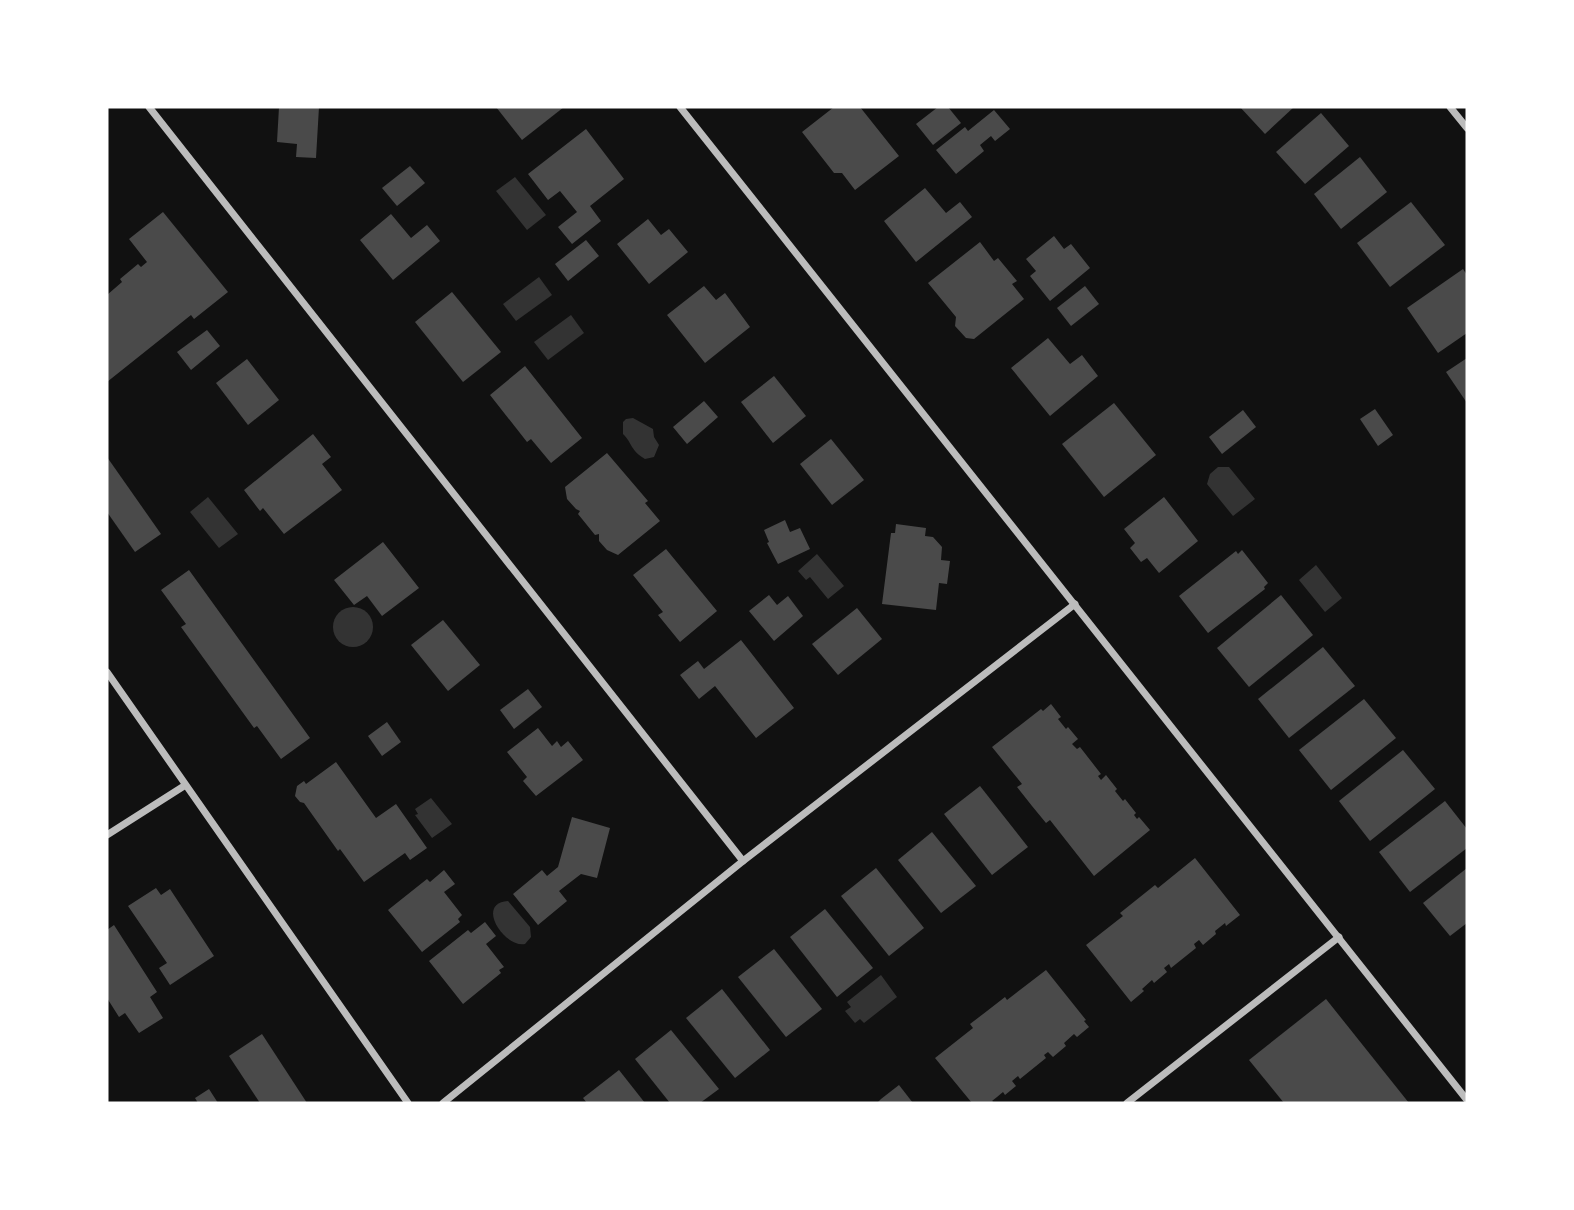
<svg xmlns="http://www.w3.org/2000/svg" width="1574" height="1210" font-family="Helvetica,sans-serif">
<rect width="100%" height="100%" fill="#111"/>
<g fill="#333">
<polygon points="515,177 546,215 527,230 496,191"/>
<polygon points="539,277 552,295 516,321 503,304"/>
<polygon points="571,315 584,333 548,360 534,342"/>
<path d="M633 418 653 429 654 437 659 445 654 457 645 459C630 450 633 444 623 434V422L626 419Z"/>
<polygon points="1218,467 1229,467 1255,499 1233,516 1207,484 1210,474"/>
<polygon points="208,497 238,534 219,548 190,512"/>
<polygon points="817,554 844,586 828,599 810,577 806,580 798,571"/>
<polygon points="1316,565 1342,598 1325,612 1299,580"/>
<circle cx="353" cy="627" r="20"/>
<polygon points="431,798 452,824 432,838 415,815 418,814 415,809"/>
<path d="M508 901 530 927 531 937 525 944C504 948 475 903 508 901Z"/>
<polygon points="881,975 897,997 864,1023 860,1019 855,1023 845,1011 851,1007 847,1002"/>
</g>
<g fill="#4a4a4a">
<polygon points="279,107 319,107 316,158 296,157 297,144 277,142"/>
<polygon points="496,107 564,107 522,140"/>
<polygon points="834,107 860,107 899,156 855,190 842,173 834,173 802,132"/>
<polygon points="938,107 948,107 961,123 933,145 916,124"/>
<polygon points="1240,107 1294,107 1265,134"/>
<polygon points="994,110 1010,129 995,141 991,136 980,145 984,151 956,174 936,150 965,127 968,131"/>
<polygon points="1321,113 1349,146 1305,184 1276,152"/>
<polygon points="586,129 624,179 590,206 601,221 572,244 558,227 577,212 560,191 548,200 528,174"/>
<polygon points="1360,157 1387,192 1341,229 1314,194"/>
<polygon points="410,166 425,183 397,206 382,188"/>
<polygon points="925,188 946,213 960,202 972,217 916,262 884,221"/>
<polygon points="1411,202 1445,245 1390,287 1357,243"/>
<polygon points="163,212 228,292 194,319 191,315 107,382 107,295 122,282 120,279 138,264 141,267 147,262 129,239"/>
<polygon points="391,214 411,238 427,225 440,241 393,280 360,240"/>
<polygon points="648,219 661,235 669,229 688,252 649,284 617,244"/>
<polygon points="1054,236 1064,249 1071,244 1090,268 1050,301 1030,276 1036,271 1026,259"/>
<polygon points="586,240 599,256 568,281 555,264"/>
<polygon points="980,242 994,261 998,258 1017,281 1012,284 1024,299 974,339 966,338 955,326 956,317 928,283"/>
<polygon points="1463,269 1467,275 1467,333 1438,353 1407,308"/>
<polygon points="704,286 716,300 725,293 750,327 705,363 667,315"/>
<polygon points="1085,286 1099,304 1071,326 1057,308"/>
<polygon points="452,292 501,352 463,382 415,322"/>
<polygon points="207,330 220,346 191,370 177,352"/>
<polygon points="1048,338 1070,364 1082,355 1098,376 1050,416 1011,368"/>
<polygon points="1467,358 1467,403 1446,372"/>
<polygon points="247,359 279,400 248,425 216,383"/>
<polygon points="525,366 582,438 551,463 531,439 527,442 490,395"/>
<polygon points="774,376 806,416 773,443 741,402"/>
<polygon points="704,401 718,417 687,444 673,427"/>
<polygon points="1114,403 1156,455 1104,497 1062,444"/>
<polygon points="1375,409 1393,435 1378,446 1360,419"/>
<polygon points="1243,410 1256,427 1222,454 1209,437"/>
<polygon points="313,434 331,457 322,464 342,490 284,534 263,508 260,511 244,490"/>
<polygon points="831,439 864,480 832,505 800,464"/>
<polygon points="607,453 648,501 645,503 660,521 618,555 607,550 599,541 599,534 595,535 578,514 580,511 576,509 567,499 565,487"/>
<polygon points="107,457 161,534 135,552 107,512"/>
<polygon points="1164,497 1198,541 1159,573 1147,558 1141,562 1130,548 1135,543 1124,529"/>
<polygon points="785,520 790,532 800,528 810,549 778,564 767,543 769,542 764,530"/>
<polygon points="896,524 926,528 925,536 933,537 942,547 941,560 950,561 947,584 939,583 936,610 882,604 891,533 895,533"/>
<polygon points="383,542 419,588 382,616 367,596 354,605 334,580"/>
<polygon points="666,549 717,611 680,642 658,615 663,612 633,575"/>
<polygon points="1242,550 1268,583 1264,587 1265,589 1208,633 1179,596 1236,551 1238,554"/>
<polygon points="189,570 310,738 281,759 257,726 254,728 181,627 186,624 161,590"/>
<polygon points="769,595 777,605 788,596 803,616 774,641 749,611"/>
<polygon points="1281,595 1313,635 1249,687 1217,648"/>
<polygon points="857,608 882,639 838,675 812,644"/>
<polygon points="443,620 480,665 448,691 411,645"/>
<polygon points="741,640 794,708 756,738 715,686 699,699 680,675 698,661 704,669"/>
<polygon points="1323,647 1355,686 1289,738 1258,699"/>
<polygon points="528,689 542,707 514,729 500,710"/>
<polygon points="1364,699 1396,738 1331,790 1299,750"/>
<polygon points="1051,704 1061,717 1058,719 1066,729 1068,727 1078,739 1072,744 1077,749 1080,747 1101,774 1098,776 1101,780 1106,775 1117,789 1115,791 1123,801 1125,799 1136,813 1134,815 1137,819 1139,817 1150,830 1094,876 1050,820 1046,823 1032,806 1017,787 1022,784 992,747 1041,709 1043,711"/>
<polygon points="387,722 401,742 382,756 368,736"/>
<polygon points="538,728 552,746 557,741 561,747 568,741 583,760 536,796 523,781 527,777 507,752"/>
<polygon points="1403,750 1435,789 1370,841 1339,801"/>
<polygon points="336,762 376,818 396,804 427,848 410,860 405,853 364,882 340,849 338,851 304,803 300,802 295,796 297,786 304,781 306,784"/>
<polygon points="980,786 1028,847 992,875 944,814"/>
<polygon points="1445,801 1467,829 1467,848 1410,892 1379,852"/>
<polygon points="572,817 610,828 597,878 581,874 559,891 567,901 538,925 513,894 542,870 547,876 558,867"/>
<polygon points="932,832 976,886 941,913 898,860"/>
<polygon points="1195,858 1240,915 1226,926 1225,923 1215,931 1216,934 1203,945 1199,940 1194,944 1196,948 1171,968 1169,964 1164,968 1167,972 1154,983 1152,980 1142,989 1144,991 1131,1002 1086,945 1123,916 1120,913 1155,885 1158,888"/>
<polygon points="876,868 924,928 889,956 841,896"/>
<polygon points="1467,868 1467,923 1450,936 1423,903"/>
<polygon points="444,870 455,884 444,892 462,915 458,919 460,922 422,952 388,910 427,879 430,882"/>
<polygon points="156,888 161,895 170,889 214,956 170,985 159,968 167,963 128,906"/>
<polygon points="825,909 873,968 837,997 790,937"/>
<polygon points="485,922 496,936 486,944 504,967 499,970 501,973 463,1004 429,961 468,930 471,933"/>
<polygon points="114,925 157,992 150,997 163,1018 139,1033 125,1013 119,1017 107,998 107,930"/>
<polygon points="774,949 822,1009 786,1037 738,977"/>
<polygon points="1046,970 1086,1020 1084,1021 1089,1027 1077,1037 1074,1034 1064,1043 1066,1046 1053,1057 1048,1052 1044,1055 1046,1058 1020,1079 1018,1076 1012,1081 1016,1086 1005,1095 1003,1092 997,1097 992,1101 995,1103 972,1103 935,1058 973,1028 970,1024 987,1011 1005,997 1007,1000"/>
<polygon points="722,989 770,1050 735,1078 686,1018"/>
<polygon points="1326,999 1409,1103 1284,1103 1249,1060"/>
<polygon points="671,1030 719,1089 700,1103 670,1103 635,1059"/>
<polygon points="262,1034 307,1103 260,1103 229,1056"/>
<polygon points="619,1070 645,1103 587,1103 583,1098"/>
<polygon points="899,1085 913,1103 877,1103 881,1099"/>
<polygon points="209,1089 218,1103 198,1103 195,1098"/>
</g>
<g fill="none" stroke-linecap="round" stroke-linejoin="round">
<g stroke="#bcbcbc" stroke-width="7">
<polyline points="149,107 743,861"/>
<polyline points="680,107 1467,1100"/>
<polyline points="1450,107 1467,128"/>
<polyline points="107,672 408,1103"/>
<polyline points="107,835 184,786"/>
<polyline points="443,1103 743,861 1075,604"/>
<polyline points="1127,1103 1339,937"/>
</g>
</g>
<rect width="1574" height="1210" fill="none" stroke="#ffffff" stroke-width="217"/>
</svg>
